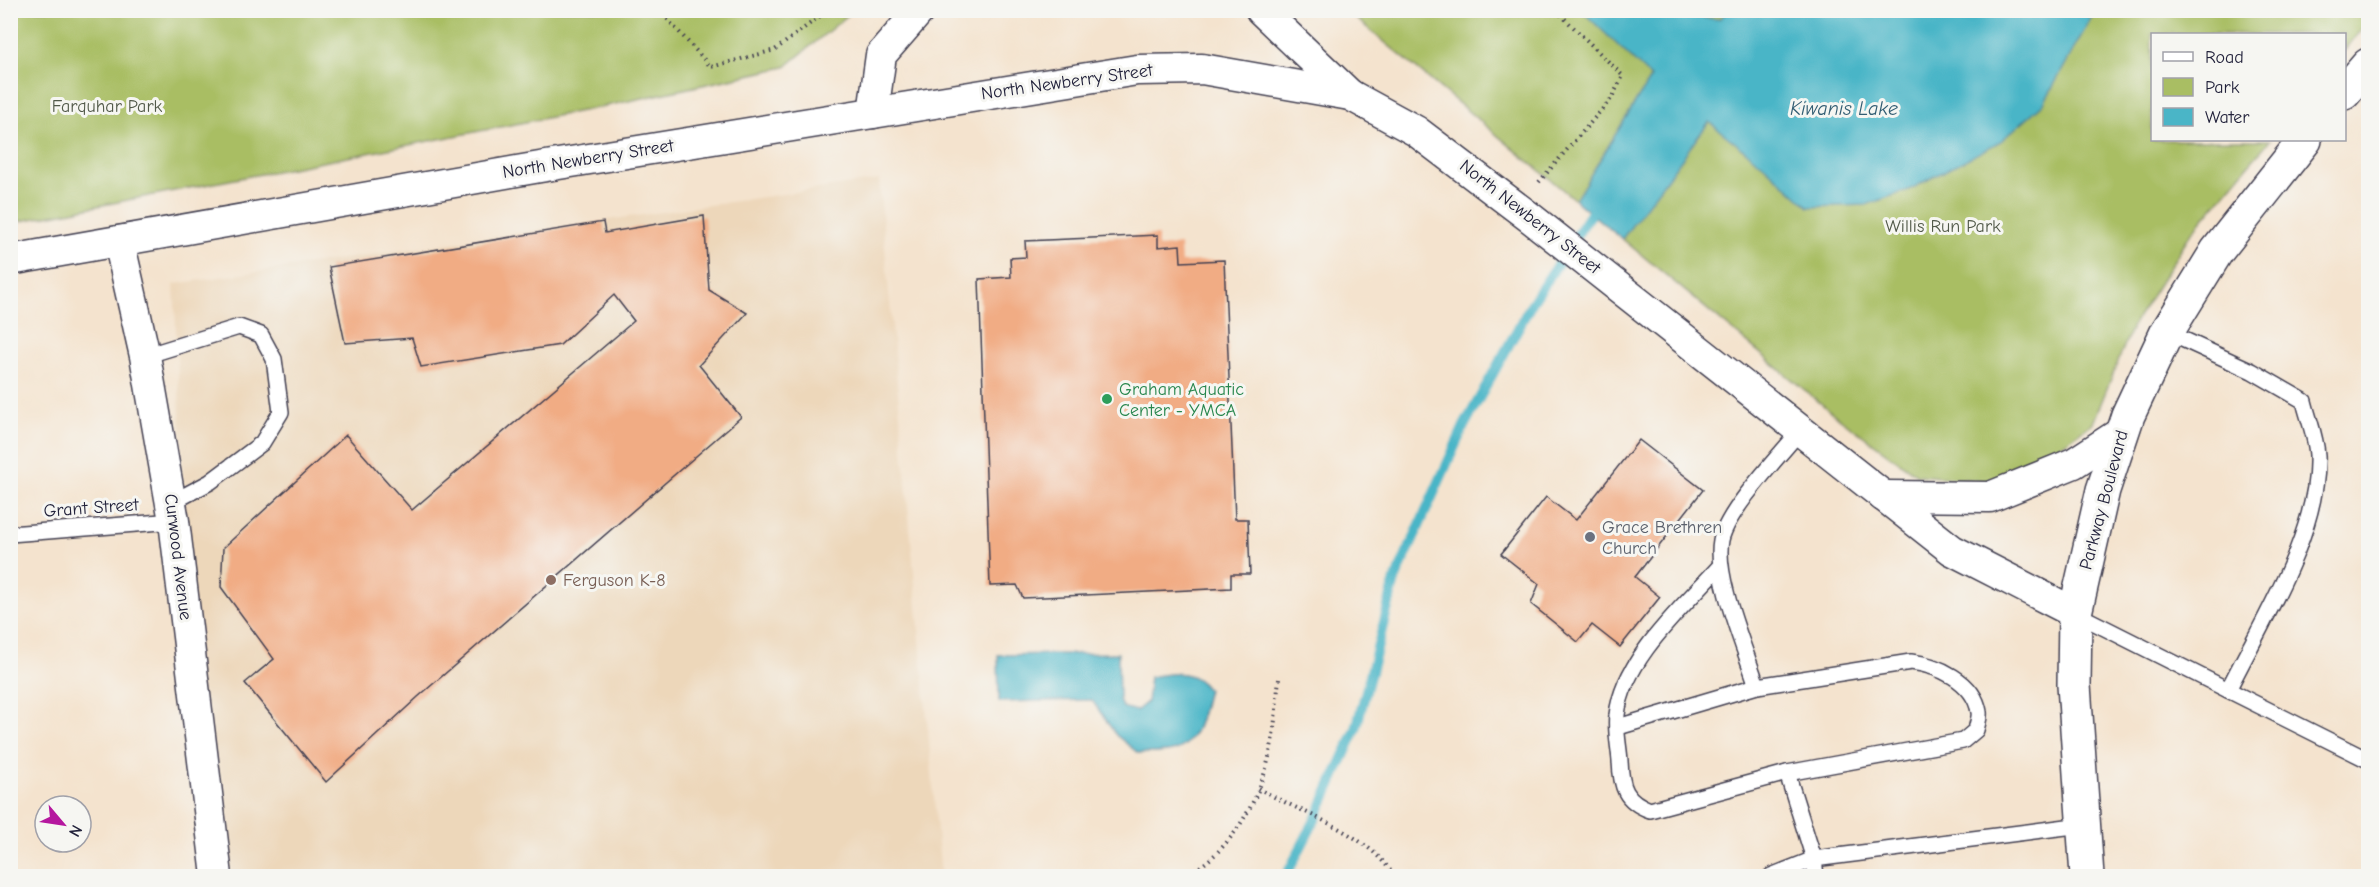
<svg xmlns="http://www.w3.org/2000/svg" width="2379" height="887" font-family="'Comic Neue',sans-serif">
<rect width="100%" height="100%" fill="#f6f6f2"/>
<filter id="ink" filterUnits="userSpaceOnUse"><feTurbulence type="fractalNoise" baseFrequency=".0167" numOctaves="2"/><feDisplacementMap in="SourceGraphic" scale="12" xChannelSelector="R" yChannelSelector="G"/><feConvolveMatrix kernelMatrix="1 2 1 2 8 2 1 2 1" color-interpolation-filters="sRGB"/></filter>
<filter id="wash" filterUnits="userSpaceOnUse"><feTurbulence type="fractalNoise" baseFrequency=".008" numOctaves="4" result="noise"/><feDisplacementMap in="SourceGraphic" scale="24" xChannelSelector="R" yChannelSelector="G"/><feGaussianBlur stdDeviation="1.35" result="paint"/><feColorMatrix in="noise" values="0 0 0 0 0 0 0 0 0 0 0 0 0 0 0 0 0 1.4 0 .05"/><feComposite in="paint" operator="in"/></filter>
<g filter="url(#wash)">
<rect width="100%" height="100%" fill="#f4e3ce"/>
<polygon fill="#edd7ba" points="879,180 941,876 201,876 174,284"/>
<g fill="#a9be63" stroke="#66704f" stroke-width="1.5">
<polygon points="11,10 853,10 853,11 785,67 597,108 11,223"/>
<polygon points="2368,10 2368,21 2345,50 2344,34 2152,34 2152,140 2270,140 2189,236 2132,327 2093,423 2007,483 1917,475 1836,416 1347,11"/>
</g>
<g fill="#4ab5c7" stroke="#366c81" stroke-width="1.5">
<polygon points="1729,10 2095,10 2095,11 2044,103 2001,141 1909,190 1866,205 1809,207 1763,165 1709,122 1622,239 1575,200 1651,77 1582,11 1685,11 1693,17 1719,19"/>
<path d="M1118 653 1119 699 1122 707 1136 711 1147 702 1150 677C1173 673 1193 668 1208 690 1202 710 1199 742 1176 750 1165 754 1150 753 1138 753L1116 735 1092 700 999 702 998 655Z"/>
</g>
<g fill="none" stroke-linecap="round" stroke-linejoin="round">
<polyline stroke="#4ab5c7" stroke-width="10" points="1286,876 1317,816 1356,729 1395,580 1464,426 1532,303 1592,212"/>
</g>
<g id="blocks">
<g fill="#f1ac84">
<polygon points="704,216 709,290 747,313 699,365 741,417 418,697 326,782 245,683 274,659 221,587 223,548 346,435 412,510 634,321 614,295 560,345 421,367 412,338 345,343 329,267 603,222 605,233"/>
<polygon points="1158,235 1158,247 1180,245 1181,262 1224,260 1235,519 1248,519 1250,574 1231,574 1231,588 1023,598 1017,585 990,586 979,279 1011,277 1010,258 1026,257 1025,241"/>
<polygon points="1639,440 1703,490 1635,577 1660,597 1620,647 1592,625 1578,642 1531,604 1539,584 1501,554 1546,497 1576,520"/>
</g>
</g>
</g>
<g filter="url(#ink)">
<use href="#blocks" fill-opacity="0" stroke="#423f51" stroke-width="1.5"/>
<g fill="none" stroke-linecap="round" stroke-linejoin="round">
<g stroke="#423f51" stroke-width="18">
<g id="lane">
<polyline points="145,356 239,327 261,335 274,359 281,412 262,443 210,482 171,503"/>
<path d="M1799 432C1779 456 1727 511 1721 540 1714 577 1745 648 1757 686L1911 662C1937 665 1974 681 1979 712 1980 717 1977 725 1976 730L1963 741 1787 773 1814 859 1816 876"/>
<polyline points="10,534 174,521"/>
<path d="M1719 567C1683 607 1623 659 1617 715 1615 730 1619 746 1620 761 1621 787 1625 801 1650 810L1787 773"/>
<path d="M2075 613 2228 690C2262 621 2320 532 2317 455 2316 437 2308 418 2304 401L2252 371 2167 332"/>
<polyline points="2228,690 2368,760"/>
<polyline points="1618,727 1757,686"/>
<polyline points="1771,876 1814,859 2082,825"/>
</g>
</g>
<g stroke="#423f51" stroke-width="33">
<g id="street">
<polyline points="1261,10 1350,95"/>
<polyline points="873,113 881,55 920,10"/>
<polyline points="119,241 145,356 174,521 217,876"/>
<polyline points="10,260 540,167 1137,70 1202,69 1350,95 1416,131 1532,219 1952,550 2075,613"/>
<polyline points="1883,496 1990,497 2074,463 2123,431"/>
</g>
</g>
<g stroke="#423f51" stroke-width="36">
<g id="secondary">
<polyline points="2344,93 2368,65"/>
<polyline points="2087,876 2074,685 2075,613 2103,490 2128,415 2167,332 2217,251 2305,140"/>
</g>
</g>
<g stroke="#423f51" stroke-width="4" stroke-dasharray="1.5 4.5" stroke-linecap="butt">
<polyline points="659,10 711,67 775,50 828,10"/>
<polyline points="1333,11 1333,10"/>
<polyline points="1539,182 1611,99 1623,76 1556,10"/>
<path d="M1258 788C1303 815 1365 830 1394 876"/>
<path d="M1184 876C1228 855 1258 804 1269 757 1275 732 1276 704 1279 679"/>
</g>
<use href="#lane" stroke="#fff" stroke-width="15"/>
<use href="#street" stroke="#fff" stroke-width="30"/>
<use href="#secondary" stroke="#fff" stroke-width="33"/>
</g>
</g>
<circle fill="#2e9e5b" stroke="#f6f6f2" stroke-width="2" cx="1107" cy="399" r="6"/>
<circle fill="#6b7280" stroke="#f6f6f2" stroke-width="2" cx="1590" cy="537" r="6"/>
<circle fill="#8d6e63" stroke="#f6f6f2" stroke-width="2" cx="551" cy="580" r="6"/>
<g text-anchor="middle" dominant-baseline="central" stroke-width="6" stroke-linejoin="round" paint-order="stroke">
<g font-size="18" fill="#22223b" stroke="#f6f6f2">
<text transform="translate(1067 82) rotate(-8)">North Newberry Street</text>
<text transform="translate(588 159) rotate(-9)">North Newberry Street</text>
<text transform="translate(1530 217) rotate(38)">North Newberry Street</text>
<text transform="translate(2104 500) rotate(-75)">Parkway Boulevard</text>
<text transform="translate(91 508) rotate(-4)">Grant Street</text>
<text transform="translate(178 557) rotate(83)">Curwood Avenue</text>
</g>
<g font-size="18" fill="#515949" stroke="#f6f6f2">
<text x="107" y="106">Farquhar Park</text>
<text x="1943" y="226">Willis Run Park</text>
</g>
<g font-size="18" fill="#27864d" stroke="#f6f6f2" text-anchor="start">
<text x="1119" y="389">Graham Aquatic<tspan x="1119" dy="21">Center - YMCA</tspan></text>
</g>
<g font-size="18" fill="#5b616d" stroke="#f6f6f2" text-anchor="start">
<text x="1602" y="527">Grace Brethren<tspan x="1602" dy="21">Church</tspan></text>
</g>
<g font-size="18" fill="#785e54" stroke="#f6f6f2" text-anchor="start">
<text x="563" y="580">Ferguson K-8</text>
</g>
<g font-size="20" font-style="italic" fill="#325d73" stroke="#f6f6f2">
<text x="1844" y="108">Kiwanis Lake</text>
</g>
</g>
<rect width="2379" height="887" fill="none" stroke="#f6f6f2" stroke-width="36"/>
<rect x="2151" y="33" width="195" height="108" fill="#f6f6f2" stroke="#a1a1a9" stroke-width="1.5"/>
<rect x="2163" y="52" width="30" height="9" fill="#ffffff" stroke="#a1a1a9" stroke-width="1.5"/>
<text x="2205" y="63" font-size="18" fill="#22223b">Road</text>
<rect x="2163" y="78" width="30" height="18" fill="#a9be63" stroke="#a1a1a9" stroke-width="1.5"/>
<text x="2205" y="93" font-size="18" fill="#22223b">Park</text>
<rect x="2163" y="108" width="30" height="18" fill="#4ab5c7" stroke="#a1a1a9" stroke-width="1.5"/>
<text x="2205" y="123" font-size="18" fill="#22223b">Water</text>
<g transform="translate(63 824) rotate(119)"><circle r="28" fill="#f6f6f2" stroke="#a1a1a9" stroke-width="1.5"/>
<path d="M0-4.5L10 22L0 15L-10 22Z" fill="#b5179e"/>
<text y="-9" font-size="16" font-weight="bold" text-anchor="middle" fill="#22223b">N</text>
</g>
</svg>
